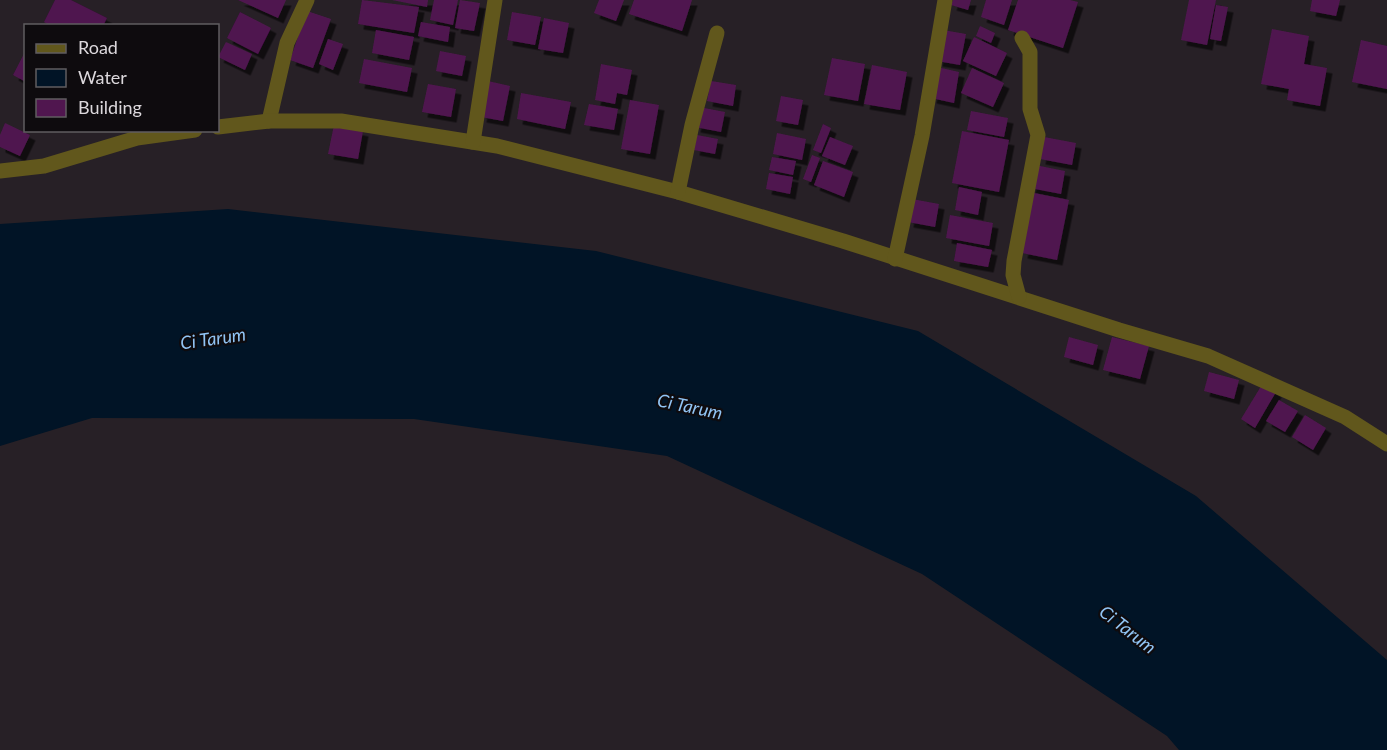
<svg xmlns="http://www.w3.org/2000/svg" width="1387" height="750" font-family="Lato,sans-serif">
<defs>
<filter id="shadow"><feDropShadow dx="5.5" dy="5.5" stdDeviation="0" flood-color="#0009"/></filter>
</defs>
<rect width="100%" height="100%" fill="#272026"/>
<polygon fill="#011426" points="228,209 596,251 918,331 1196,496 1387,660 1387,750 1179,750 1167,736 922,574 667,456 414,419 92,418 0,446 0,224"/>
<g fill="#50164f" filter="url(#shadow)">
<polygon points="55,0 71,0 107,18 103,26 51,26 44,22"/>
<polygon points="238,0 286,0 278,18"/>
<polygon points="362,0 419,7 414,33 358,24"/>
<polygon points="392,0 428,0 427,7"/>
<polygon points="434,0 458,0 453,25 430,20"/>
<polygon points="460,0 480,3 474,31 455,28"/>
<polygon points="599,0 624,0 616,21 594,13"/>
<polygon points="634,0 692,0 682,31 629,14"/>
<polygon points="953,0 971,0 968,10 951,5"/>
<polygon points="986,0 1012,0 1004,25 981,17"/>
<polygon points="1018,0 1070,0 1078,2 1063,48 1008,30"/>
<polygon points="1189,0 1216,0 1207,45 1181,40"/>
<polygon points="1312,0 1340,0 1336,16 1310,11"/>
<polygon points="1216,5 1228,7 1221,41 1210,39"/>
<polygon points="307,11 331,19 313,68 290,60"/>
<polygon points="240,12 271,28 258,54 227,38"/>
<polygon points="512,12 541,17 535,45 507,40"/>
<polygon points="544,18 569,23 563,53 538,49"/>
<polygon points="421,22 450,27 448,42 418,36"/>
<polygon points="980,26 995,33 991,43 976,36"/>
<polygon points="1272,29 1309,36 1304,64 1327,68 1320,106 1287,100 1289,89 1261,84"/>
<polygon points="376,30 414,37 409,60 372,53"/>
<polygon points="943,30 966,34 960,65 937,61"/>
<polygon points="974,37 1007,53 996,76 963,61"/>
<polygon points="328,39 343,44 333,70 319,64"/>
<polygon points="1361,40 1387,46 1387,89 1352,82"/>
<polygon points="226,42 252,54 245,70 218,57"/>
<polygon points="26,50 26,82 13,75"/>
<polygon points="440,51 466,56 462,76 436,71"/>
<polygon points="832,58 865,64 858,101 824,95"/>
<polygon points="364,59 412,68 407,92 359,83"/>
<polygon points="601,64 632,70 627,95 617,93 615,104 595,100"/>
<polygon points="872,65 907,72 900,110 864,104"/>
<polygon points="937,67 959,72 954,103 931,98"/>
<polygon points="972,68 1004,83 993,107 961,93"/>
<polygon points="488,81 510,86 503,121 481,117"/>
<polygon points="711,81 736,85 733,106 707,101"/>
<polygon points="428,84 456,89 451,117 422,112"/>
<polygon points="521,93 571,102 565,129 517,119"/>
<polygon points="781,96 803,100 798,125 776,121"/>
<polygon points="630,100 659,105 650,154 621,149"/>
<polygon points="589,104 618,109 614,130 584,125"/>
<polygon points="699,107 725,112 721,132 695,127"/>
<polygon points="971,111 1008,118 1004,137 967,130"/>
<polygon points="5,123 30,135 20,156 0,147 0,135"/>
<polygon points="823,124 831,128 821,153 813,150"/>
<polygon points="334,125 363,131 358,159 328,154"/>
<polygon points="962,131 1009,140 999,192 952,183"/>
<polygon points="777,133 806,139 802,160 773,154"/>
<polygon points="697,135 718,139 715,154 694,150"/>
<polygon points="830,137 853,146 845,165 822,156"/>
<polygon points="1044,137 1076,143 1072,165 1040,159"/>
<polygon points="812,155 820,158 811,182 803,179"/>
<polygon points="772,157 796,161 793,175 769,170"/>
<polygon points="823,161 853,172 844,197 814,185"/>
<polygon points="1035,165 1065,171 1061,194 1030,188"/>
<polygon points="769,173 793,177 790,194 766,189"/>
<polygon points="959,187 982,192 978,215 955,210"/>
<polygon points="1034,193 1069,200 1057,260 1022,253"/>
<polygon points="912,199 939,204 935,227 908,222"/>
<polygon points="950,215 993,223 989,246 946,238"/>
<polygon points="957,243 992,250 988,267 954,261"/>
<polygon points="1069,337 1098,345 1093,365 1064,357"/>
<polygon points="1112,337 1149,346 1140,379 1103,370"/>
<polygon points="1209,372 1239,380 1234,399 1204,391"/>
<polygon points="1263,383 1276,392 1255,428 1241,419"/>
<polygon points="1279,400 1298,411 1285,432 1266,421"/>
<polygon points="1305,415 1326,428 1313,450 1292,437"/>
</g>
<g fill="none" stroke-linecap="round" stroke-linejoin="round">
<g stroke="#61571c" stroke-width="15">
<polyline points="269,121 287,43 307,0"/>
<polyline points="218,127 269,121 341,121 497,146 678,192 843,241 1119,330 1208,356 1345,417 1387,444"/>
<polyline points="473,142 495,0"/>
<polyline points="0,171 44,166 137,138 195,130"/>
<polyline points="678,192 692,125 717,33"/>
<polyline points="895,259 922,136 945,0"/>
<polyline points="1019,297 1013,275 1014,261 1038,135 1030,109 1030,52 1022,38"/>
</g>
</g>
<g text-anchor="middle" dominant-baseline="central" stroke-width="4.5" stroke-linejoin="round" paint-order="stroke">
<g font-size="18" font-style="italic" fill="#91c4f4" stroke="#0e0b0e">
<text transform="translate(213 338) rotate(-8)">Ci Tarum</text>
<text transform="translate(690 406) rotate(12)">Ci Tarum</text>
<text transform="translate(1128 629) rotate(38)">Ci Tarum</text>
</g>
</g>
<rect x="24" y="24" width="195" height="108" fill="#0e0b0e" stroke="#605d60" stroke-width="1.5"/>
<rect x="36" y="44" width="30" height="9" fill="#61571c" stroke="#605d60" stroke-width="1.5"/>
<text x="78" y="54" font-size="18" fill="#dcd8dc">Road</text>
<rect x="36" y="69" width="30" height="18" fill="#011426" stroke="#605d60" stroke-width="1.5"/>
<text x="78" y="84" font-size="18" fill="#dcd8dc">Water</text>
<rect x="36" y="99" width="30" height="18" fill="#50164f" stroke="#605d60" stroke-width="1.5"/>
<text x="78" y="114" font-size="18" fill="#dcd8dc">Building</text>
</svg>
